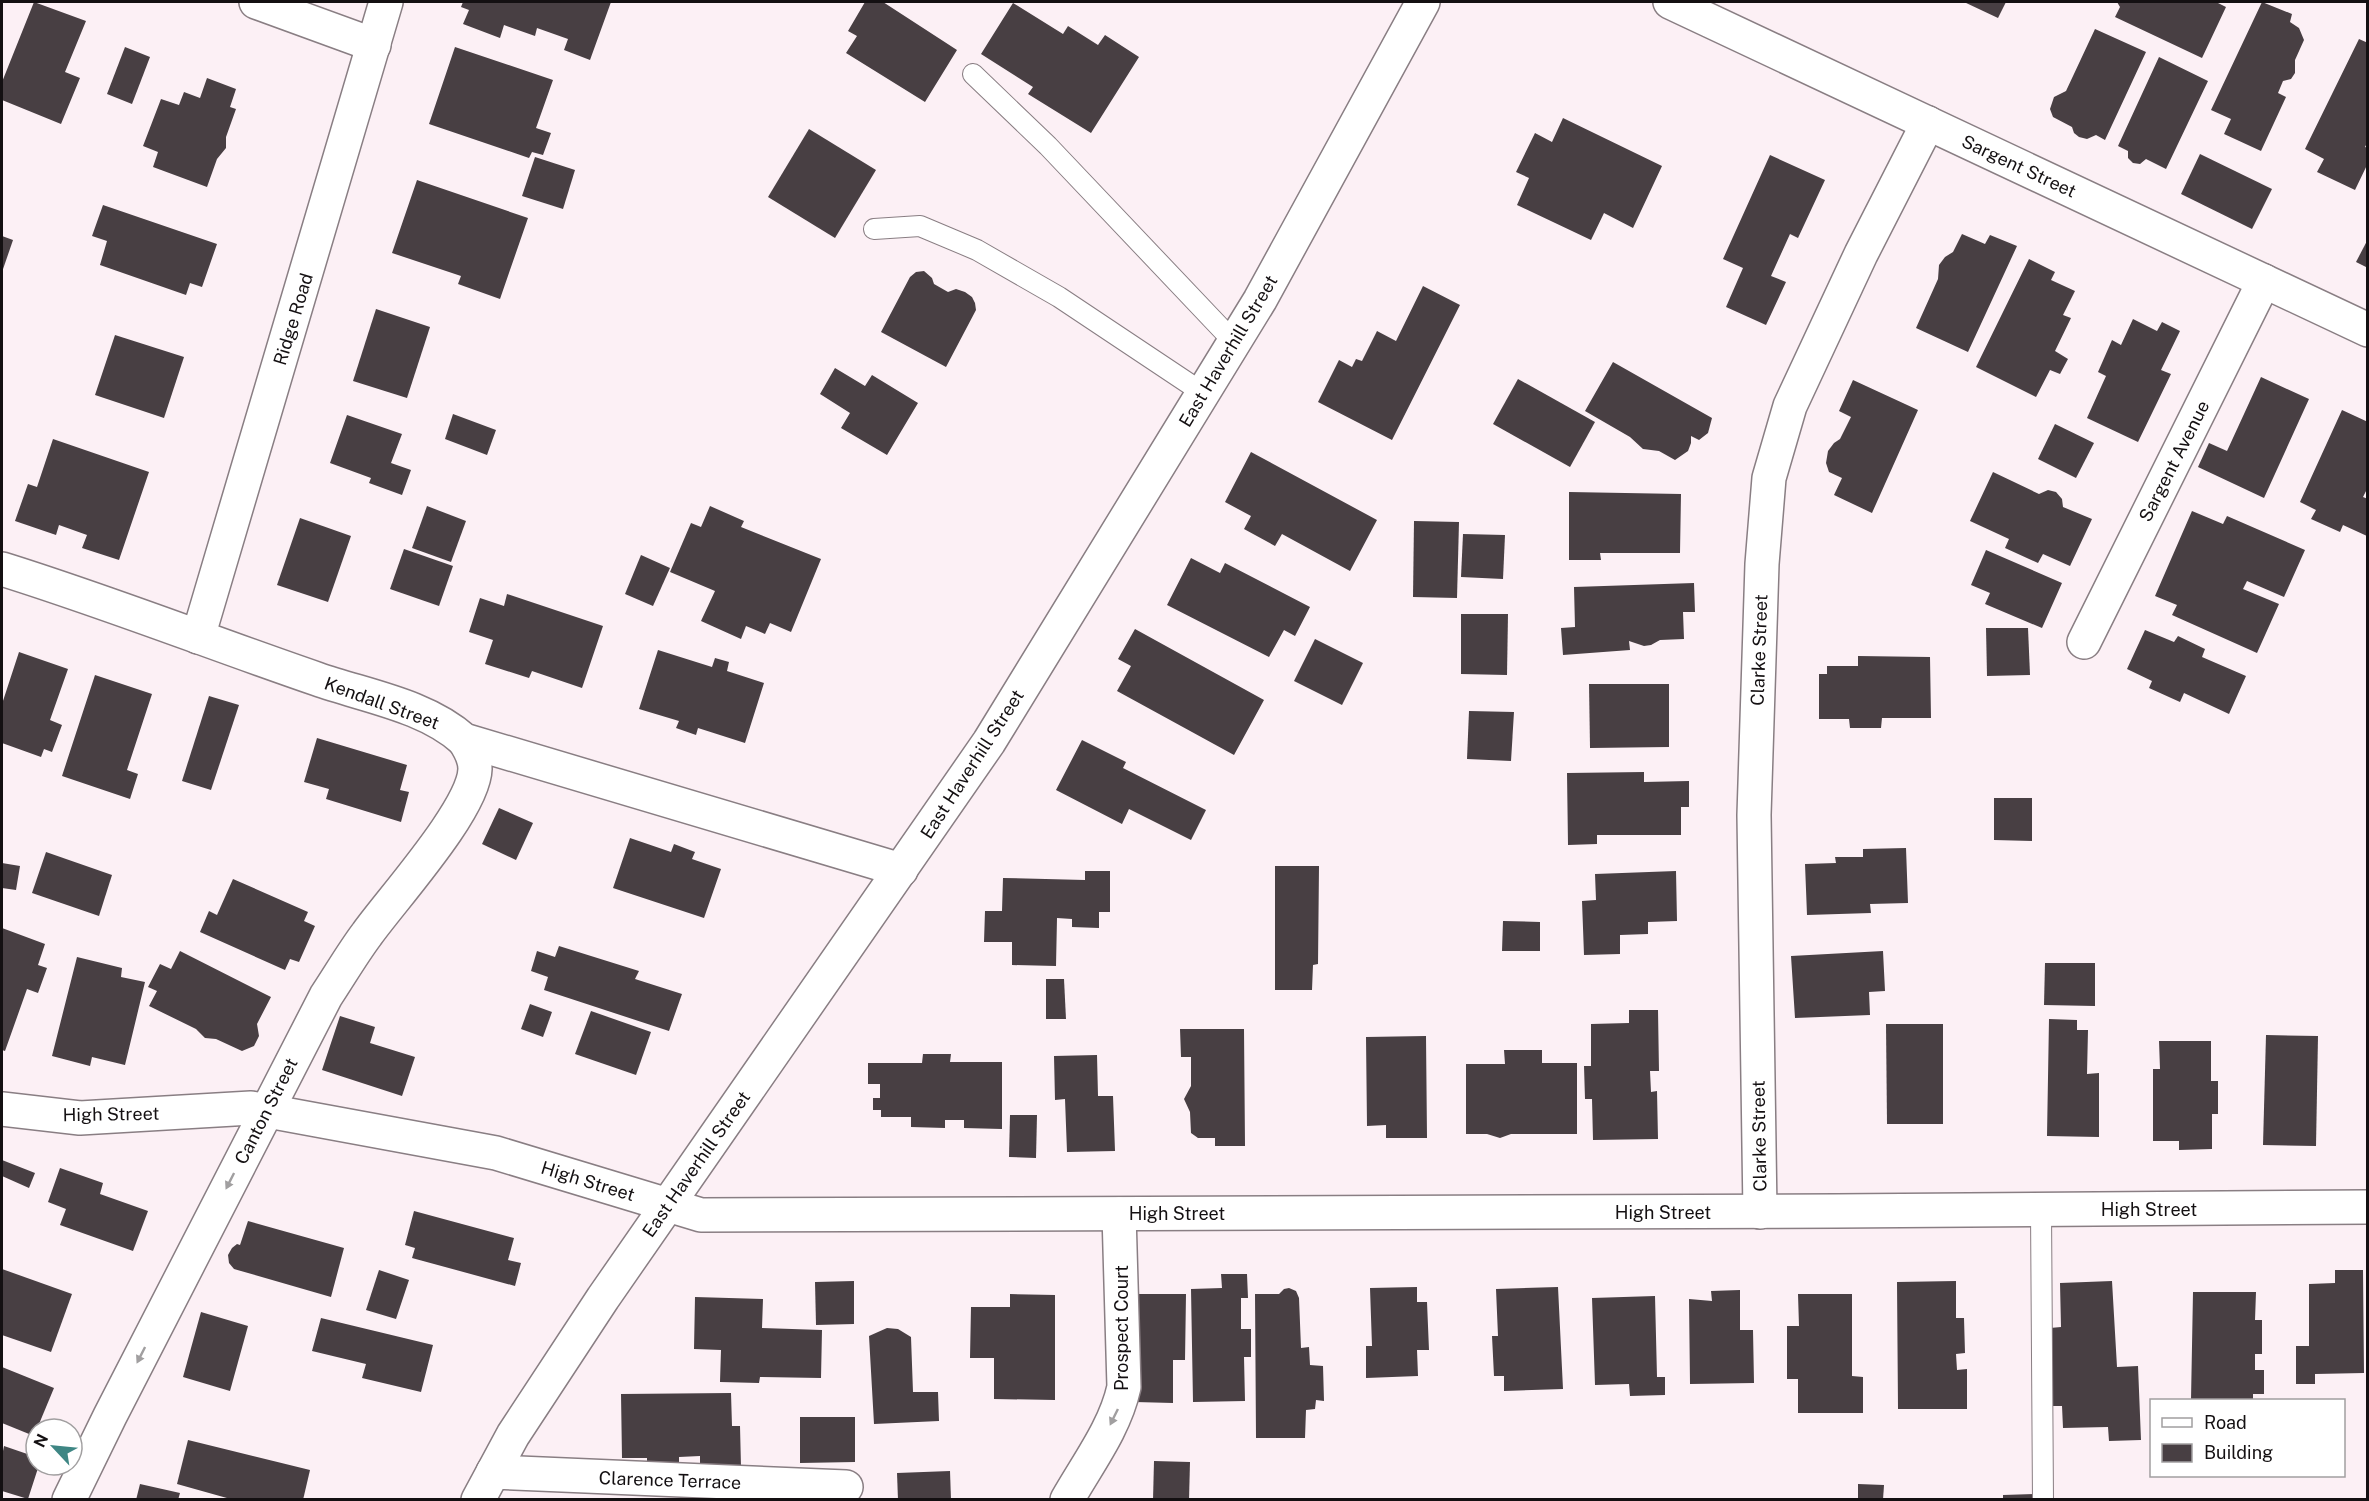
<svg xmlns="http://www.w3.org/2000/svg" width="2369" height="1501" font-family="'Public Sans',sans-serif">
<rect width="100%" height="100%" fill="#fcf0f5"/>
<g fill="#483f43">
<polygon points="34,2 86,21 65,72 80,78 61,124 2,100 2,82"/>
<polygon points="463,2 611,2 590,60 564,50 568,39 537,28 535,36 504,25 500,38 463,24 469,10 461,7"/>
<polygon points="865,2 883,2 957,50 925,102 846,53 857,36 848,31"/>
<polygon points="1964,2 2006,2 1998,18"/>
<polygon points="2117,2 2216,2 2226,7 2202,58 2115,17 2120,7"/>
<polygon points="2262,2 2292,14 2290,22 2299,28 2304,40 2295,60 2295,73 2291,79 2283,81 2278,93 2286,97 2261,151 2224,134 2231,119 2211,110"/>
<polygon points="1013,3 1063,34 1068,26 1098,45 1105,35 1139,57 1091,133 1028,94 1033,87 981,54"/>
<polygon points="2095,29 2146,52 2105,140 2096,135 2087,139 2079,137 2074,133 2072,127 2053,117 2050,109 2054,97 2066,91"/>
<polygon points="2359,39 2368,43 2368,141 2365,147 2368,148 2368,163 2355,190 2317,172 2324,159 2305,149"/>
<polygon points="125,47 150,57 132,104 107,94"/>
<polygon points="455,47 553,80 536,128 551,133 543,155 532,152 529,158 429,124"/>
<polygon points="2159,57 2208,81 2166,169 2146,159 2140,164 2133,163 2128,158 2128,151 2118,146"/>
<polygon points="207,78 236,89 230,107 236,109 226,137 226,148 217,159 207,187 153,167 158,152 143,146 161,99 179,105 184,92 200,98"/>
<polygon points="1563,118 1662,166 1633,228 1604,213 1591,240 1517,205 1529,178 1516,172 1535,133 1552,142"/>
<polygon points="809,129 876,170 835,238 768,197"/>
<polygon points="2200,154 2272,189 2252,229 2181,194"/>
<polygon points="1770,155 1825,180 1798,238 1790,234 1771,276 1786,282 1766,325 1726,307 1743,268 1723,259"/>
<polygon points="535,157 575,170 563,209 522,196"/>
<polygon points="417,180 528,218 500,299 458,284 461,276 392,253"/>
<polygon points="103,205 217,244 202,287 190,283 186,295 100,265 107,241 92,236"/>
<polygon points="1962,234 1985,244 1990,235 2017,246 1968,352 1916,328 1938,279 1939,265 1945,257 1953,252"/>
<polygon points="2,236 13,240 2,272"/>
<polygon points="2368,239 2368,268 2356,262"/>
<polygon points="2029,259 2055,272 2051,280 2075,291 2063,315 2071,318 2055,351 2068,359 2060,374 2050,370 2036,397 1976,367"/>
<polygon points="924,271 932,278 934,284 948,292 956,289 965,292 972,297 975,303 976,310 946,367 881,332 910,277 916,272"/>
<polygon points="1423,286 1460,305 1392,440 1318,402 1339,360 1352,367 1356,359 1362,361 1377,331 1396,341"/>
<polygon points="376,309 430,327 407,398 353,381"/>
<polygon points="2133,319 2157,331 2162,322 2180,331 2161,370 2171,374 2138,442 2087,418 2106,376 2098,372 2112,340 2121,345"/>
<polygon points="115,335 184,357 164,418 95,395"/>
<polygon points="1613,362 1712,418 1708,433 1699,440 1691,436 1691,443 1688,451 1675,460 1659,451 1643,449 1630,437 1585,411"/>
<polygon points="835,368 865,386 872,375 918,403 887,455 841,428 850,413 820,394"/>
<polygon points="2261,377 2309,399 2264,498 2198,467 2209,443 2227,451"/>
<polygon points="1518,379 1595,422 1570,467 1493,424"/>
<polygon points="1853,380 1918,410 1872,513 1834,495 1842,478 1829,472 1826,463 1828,451 1834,443 1840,439 1851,417 1839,411"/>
<polygon points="2342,410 2368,422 2368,487 2363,497 2368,499 2367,536 2343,525 2340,532 2311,519 2316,510 2300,502"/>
<polygon points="453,414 496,430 487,455 445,439"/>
<polygon points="347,415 402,434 391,463 411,470 402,495 369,483 371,478 330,463"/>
<polygon points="2055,424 2094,443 2076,478 2038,459"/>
<polygon points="53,439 149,472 119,560 82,548 87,535 59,525 56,535 15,521 28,484 37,487"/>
<polygon points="1251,452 1377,520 1350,571 1282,534 1275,546 1244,529 1251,516 1225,502"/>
<polygon points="1993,472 2039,494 2048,490 2056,492 2062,499 2063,507 2092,519 2070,566 2043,554 2038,563 2005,548 2009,539 1970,521"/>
<polygon points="1569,492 1681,494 1680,553 1600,553 1601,560 1569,560"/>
<polygon points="427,506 466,521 451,562 412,548"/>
<polygon points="710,506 744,521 741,527 821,559 791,632 770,623 765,634 746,626 741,639 701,621 715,591 670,572 691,523 701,527"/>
<polygon points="2192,511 2223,524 2227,516 2305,550 2284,597 2247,581 2243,589 2279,604 2257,653 2172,615 2177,605 2155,596"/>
<polygon points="300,518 351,536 328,602 277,585"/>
<polygon points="1414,521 1459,522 1457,598 1413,597"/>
<polygon points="1463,534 1505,535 1503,579 1461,577"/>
<polygon points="404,549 453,566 439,606 390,589"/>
<polygon points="1986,550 2062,583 2042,628 1985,604 1990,593 1971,585"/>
<polygon points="641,555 670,568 653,606 625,594"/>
<polygon points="1191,558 1220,573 1225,563 1310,607 1295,636 1284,630 1269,657 1167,605"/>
<polygon points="1694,583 1695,612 1683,612 1684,639 1660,640 1651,645 1644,646 1629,641 1630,650 1563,655 1561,628 1575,627 1574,587"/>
<polygon points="507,594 603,626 582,688 532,671 529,678 485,664 493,640 469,632 480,598 504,606"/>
<polygon points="1461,614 1508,614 1507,675 1461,674"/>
<polygon points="1986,628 2028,628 2030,675 1987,676"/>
<polygon points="1135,629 1264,700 1234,755 1117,691 1131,666 1118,659"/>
<polygon points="2145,630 2174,642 2178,636 2205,649 2202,657 2246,676 2229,714 2184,693 2180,702 2149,688 2152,681 2127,669"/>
<polygon points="1315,639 1363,663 1342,705 1294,681"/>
<polygon points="658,650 712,667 715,658 729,662 727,671 764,683 745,743 698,728 696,735 676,728 679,721 639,709"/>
<polygon points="19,652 68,669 50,720 62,725 52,752 44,749 41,757 2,743 2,704"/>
<polygon points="1858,656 1930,657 1931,718 1882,718 1881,728 1850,728 1849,719 1819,719 1819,674 1827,674 1827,666 1858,666"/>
<polygon points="95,675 152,694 127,770 138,774 130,799 62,776"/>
<polygon points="1589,684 1669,684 1669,747 1590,748"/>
<polygon points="209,696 239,705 211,790 182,781"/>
<polygon points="1469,711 1514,712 1511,761 1467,759"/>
<polygon points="317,738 407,765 400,790 409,792 401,822 326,799 329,789 304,782"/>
<polygon points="1082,740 1126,762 1123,768 1206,810 1191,840 1129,809 1122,824 1056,790"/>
<polygon points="1644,772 1644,782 1689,781 1689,807 1681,807 1681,835 1597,835 1597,844 1568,845 1567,773"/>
<polygon points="1994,798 2032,798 2032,841 1994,840"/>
<polygon points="499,808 533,823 516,860 482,844"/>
<polygon points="630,838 671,852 674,844 695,852 692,859 721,869 704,918 613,888"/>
<polygon points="1906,848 1908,903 1870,904 1871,913 1807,915 1805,864 1836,863 1835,857 1863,857 1863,849"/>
<polygon points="46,852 112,875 99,916 32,893"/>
<polygon points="2,863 20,866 16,890 2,888"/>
<polygon points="1275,866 1319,866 1318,964 1313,965 1312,990 1275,990"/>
<polygon points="1085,871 1110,871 1110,912 1099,912 1099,928 1072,927 1072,919 1057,918 1056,966 1012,965 1012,942 984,942 985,911 1002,911 1003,878 1085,880"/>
<polygon points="1676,871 1677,921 1648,922 1648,934 1620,935 1620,954 1584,955 1582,901 1596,900 1595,874"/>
<polygon points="233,879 308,912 304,921 315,926 299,962 290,959 285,970 200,932 209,911 217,915"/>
<polygon points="1503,921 1540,922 1540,951 1502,951"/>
<polygon points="2,928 45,944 38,965 47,968 38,993 27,989 5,1051 2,1050"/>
<polygon points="559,946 639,971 635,979 682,994 669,1031 544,990 548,977 531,971 537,951 555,957"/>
<polygon points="180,951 271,997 257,1024 259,1036 254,1046 242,1051 216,1039 205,1038 196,1029 149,1006 157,991 148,987 160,964 171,969"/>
<polygon points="1883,951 1885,991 1869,992 1870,1015 1795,1018 1791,956"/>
<polygon points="77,957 122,968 121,977 145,982 125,1065 92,1057 90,1066 52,1056"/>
<polygon points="2045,963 2095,963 2095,1006 2044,1005"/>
<polygon points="1046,979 1064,979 1066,1019 1046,1019"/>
<polygon points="530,1004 552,1012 543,1037 521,1029"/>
<polygon points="1629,1010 1658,1010 1659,1071 1650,1071 1651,1092 1657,1091 1658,1139 1593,1140 1592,1099 1585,1099 1584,1066 1591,1066 1591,1024 1629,1023"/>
<polygon points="591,1011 651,1032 636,1075 575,1054"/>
<polygon points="340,1016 375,1027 370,1043 415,1057 402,1096 322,1070"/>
<polygon points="2049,1019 2077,1020 2077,1030 2088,1030 2087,1074 2099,1073 2099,1137 2047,1136"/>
<polygon points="1886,1024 1943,1024 1943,1124 1887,1124"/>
<polygon points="1180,1029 1244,1029 1245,1146 1215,1146 1215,1138 1198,1138 1191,1133 1190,1112 1184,1099 1191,1086 1191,1057 1181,1057"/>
<polygon points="2266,1035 2318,1036 2316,1146 2263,1145"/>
<polygon points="1426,1036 1427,1138 1386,1138 1386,1125 1367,1126 1366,1037"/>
<polygon points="2159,1041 2211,1041 2211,1081 2218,1081 2218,1114 2212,1114 2212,1149 2179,1150 2179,1141 2153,1141 2153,1069 2160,1069"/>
<polygon points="1504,1050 1542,1050 1542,1063 1577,1063 1577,1134 1511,1134 1500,1138 1487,1134 1466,1134 1466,1064 1505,1064"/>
<polygon points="923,1054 951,1054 950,1062 1002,1062 1002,1129 964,1128 964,1120 945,1120 945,1128 911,1127 911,1117 881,1117 881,1110 873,1110 873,1098 880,1098 880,1084 868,1084 868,1063 922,1063"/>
<polygon points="1097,1055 1098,1096 1113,1096 1115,1151 1067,1152 1065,1099 1055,1100 1054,1056"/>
<polygon points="1010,1115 1037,1115 1036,1158 1009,1157"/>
<polygon points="2,1160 35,1173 29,1188 2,1176"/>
<polygon points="60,1168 103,1183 100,1194 148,1211 133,1251 60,1225 66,1209 48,1202"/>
<polygon points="414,1211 514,1238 508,1260 521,1263 515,1286 412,1258 415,1248 405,1245"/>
<polygon points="248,1221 344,1248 331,1297 234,1269 229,1263 228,1255 232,1248 237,1244 240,1245"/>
<polygon points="2,1269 72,1294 51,1352 2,1335"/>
<polygon points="379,1270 409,1280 396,1319 366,1310"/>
<polygon points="2335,1270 2363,1270 2364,1373 2315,1374 2315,1384 2296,1384 2296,1346 2309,1346 2309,1284 2335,1283"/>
<polygon points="1221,1274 1247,1274 1248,1298 1241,1298 1241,1329 1251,1329 1251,1357 1244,1357 1245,1401 1193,1402 1191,1289 1222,1288"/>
<polygon points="854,1281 854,1324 816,1325 815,1282"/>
<polygon points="1956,1281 1956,1318 1964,1318 1965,1353 1956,1354 1957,1370 1967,1369 1967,1409 1898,1409 1897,1282"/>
<polygon points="2112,1281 2117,1367 2138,1366 2141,1440 2109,1441 2108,1427 2063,1428 2062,1406 2053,1406 2050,1328 2061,1327 2060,1283"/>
<polygon points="1417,1287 1417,1302 1427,1302 1429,1350 1417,1350 1418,1376 1366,1378 1366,1346 1372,1346 1370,1288"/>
<polygon points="1558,1287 1563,1389 1504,1391 1504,1376 1494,1376 1492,1336 1498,1336 1496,1289"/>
<polygon points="1289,1288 1296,1291 1299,1298 1301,1348 1309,1347 1310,1365 1323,1366 1324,1401 1316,1400 1315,1409 1306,1410 1305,1438 1256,1438 1255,1294 1279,1294 1284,1289"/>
<polygon points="1740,1290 1740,1330 1753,1330 1754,1383 1690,1384 1689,1299 1712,1301 1711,1291"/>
<polygon points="2193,1292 2256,1292 2255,1320 2262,1320 2262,1354 2255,1354 2255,1370 2264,1370 2264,1394 2253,1394 2253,1400 2191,1400"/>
<polygon points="1010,1294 1055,1295 1055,1400 994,1399 994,1358 970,1358 971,1307 1010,1307"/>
<polygon points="1136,1294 1186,1294 1185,1360 1173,1360 1173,1403 1135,1402"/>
<polygon points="1798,1294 1852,1294 1852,1376 1863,1377 1863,1413 1798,1413 1798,1379 1787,1379 1787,1326 1799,1326"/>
<polygon points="1655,1296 1657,1377 1665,1377 1665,1395 1630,1396 1629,1384 1595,1385 1592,1298"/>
<polygon points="695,1297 763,1299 762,1328 822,1330 821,1378 760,1377 759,1383 720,1382 721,1350 694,1349"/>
<polygon points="201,1312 248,1326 230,1391 183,1377"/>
<polygon points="321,1318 433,1345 421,1392 362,1378 366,1364 312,1351"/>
<polygon points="887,1328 898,1329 911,1337 913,1392 938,1392 939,1421 874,1424 869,1336"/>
<polygon points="2,1367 54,1388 34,1436 2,1423"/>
<polygon points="731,1393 732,1426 740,1426 741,1467 700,1467 700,1456 679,1457 679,1463 647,1464 647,1458 622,1458 621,1394"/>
<polygon points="800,1417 855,1417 855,1462 800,1463"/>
<polygon points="188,1440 310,1470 303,1500 234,1500 177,1484"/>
<polygon points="4,1446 36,1457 36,1465 39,1465 28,1499 2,1491 2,1456"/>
<polygon points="1154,1461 1190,1462 1189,1500 1153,1500"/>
<polygon points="950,1471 951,1500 898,1500 897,1473"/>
<polygon points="140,1484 180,1493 178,1500 136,1500"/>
<polygon points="1858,1484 1884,1485 1883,1500 1858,1500"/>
<polygon points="2034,1494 2035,1500 2003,1500 2003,1495"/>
</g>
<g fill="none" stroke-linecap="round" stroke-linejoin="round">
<g stroke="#897e83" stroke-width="22">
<g id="lane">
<polyline points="973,74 1048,146 1234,342"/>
<polyline points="874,229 920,226 977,250 1059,297 1203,393"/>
<polyline points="2041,1210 2043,1500"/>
</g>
</g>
<g stroke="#897e83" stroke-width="36">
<g id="street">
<polyline points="256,2 374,45"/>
<polyline points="1670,2 2368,330"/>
<path d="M2 569C108 602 212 643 317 679 365 696 425 705 464 740L901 870"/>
<polyline points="198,637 386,2"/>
<polyline points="2084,642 2264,281"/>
<polyline points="2,1109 80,1118 251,1108 496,1153 701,1215 1836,1211 2368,1207"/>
<polyline points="1760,1212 1754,815 1762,564 1769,478 1790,406 1861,254 1928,123"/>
<polyline points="493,1472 846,1487"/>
<path d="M69 1500 110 1416 326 996C340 975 352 954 367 934 392 899 474 809 475 769 475 758 470 749 464 740"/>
<path d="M1067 1500C1088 1463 1115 1428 1124 1387L1119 1214"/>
</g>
</g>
<g stroke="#897e83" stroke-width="36">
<polyline id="secondary" points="478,1500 513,1435 603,1298 989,742 1260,300 1423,2"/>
</g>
<use href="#lane" stroke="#fff" stroke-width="20"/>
<use href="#street" stroke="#fff" stroke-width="33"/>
<use href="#secondary" stroke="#fff" stroke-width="33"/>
</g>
<defs><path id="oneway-solid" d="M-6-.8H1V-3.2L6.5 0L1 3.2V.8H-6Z" transform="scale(1.5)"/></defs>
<g fill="#a19fa0">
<use href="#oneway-solid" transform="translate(230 1181) rotate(117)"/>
<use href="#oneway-solid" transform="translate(141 1355) rotate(117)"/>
<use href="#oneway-solid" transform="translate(1114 1417) rotate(116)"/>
</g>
<g text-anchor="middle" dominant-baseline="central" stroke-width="6" stroke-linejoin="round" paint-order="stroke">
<g font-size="18" fill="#141012" stroke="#fff">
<text transform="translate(2019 166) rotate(25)">Sargent Street</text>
<text transform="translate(293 319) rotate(-73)">Ridge Road</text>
<text transform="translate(1228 351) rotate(-59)">East Haverhill Street</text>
<text transform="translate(2174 461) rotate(-63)">Sargent Avenue</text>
<text transform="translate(1759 650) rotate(-88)">Clarke Street</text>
<text transform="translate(382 703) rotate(20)">Kendall Street</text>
<text transform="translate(972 764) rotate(-57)">East Haverhill Street</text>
<text transform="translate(266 1111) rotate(-63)">Canton Street</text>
<text transform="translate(111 1114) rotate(-1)">High Street</text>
<text transform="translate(1759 1136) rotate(-91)">Clarke Street</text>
<text transform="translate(696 1164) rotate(-55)">East Haverhill Street</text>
<text transform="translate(588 1181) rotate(17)">High Street</text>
<text x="2149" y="1209">High Street</text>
<text x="1663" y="1212">High Street</text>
<text x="1177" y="1213">High Street</text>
<text transform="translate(1121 1328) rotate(-90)">Prospect Court</text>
<text transform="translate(670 1480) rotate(2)">Clarence Terrace</text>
</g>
</g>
<rect width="2369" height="1501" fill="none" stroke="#141012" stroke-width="6"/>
<rect x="2150" y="1399" width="195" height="78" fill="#ffffff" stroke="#a19fa0" stroke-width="1.5"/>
<rect x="2162" y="1418" width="30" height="9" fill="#ffffff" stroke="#a19fa0" stroke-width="1.5"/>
<text x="2204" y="1429" font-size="18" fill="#141012">Road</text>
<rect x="2162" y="1444" width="30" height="18" fill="#483f43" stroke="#a19fa0" stroke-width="1.5"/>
<text x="2204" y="1459" font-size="18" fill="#141012">Building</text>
<g transform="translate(54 1447) rotate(296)"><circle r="28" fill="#ffffff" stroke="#a19fa0" stroke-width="1.5"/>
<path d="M0-4.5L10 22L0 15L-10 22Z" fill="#3e8684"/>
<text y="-9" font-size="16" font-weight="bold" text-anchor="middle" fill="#141012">N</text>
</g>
</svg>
